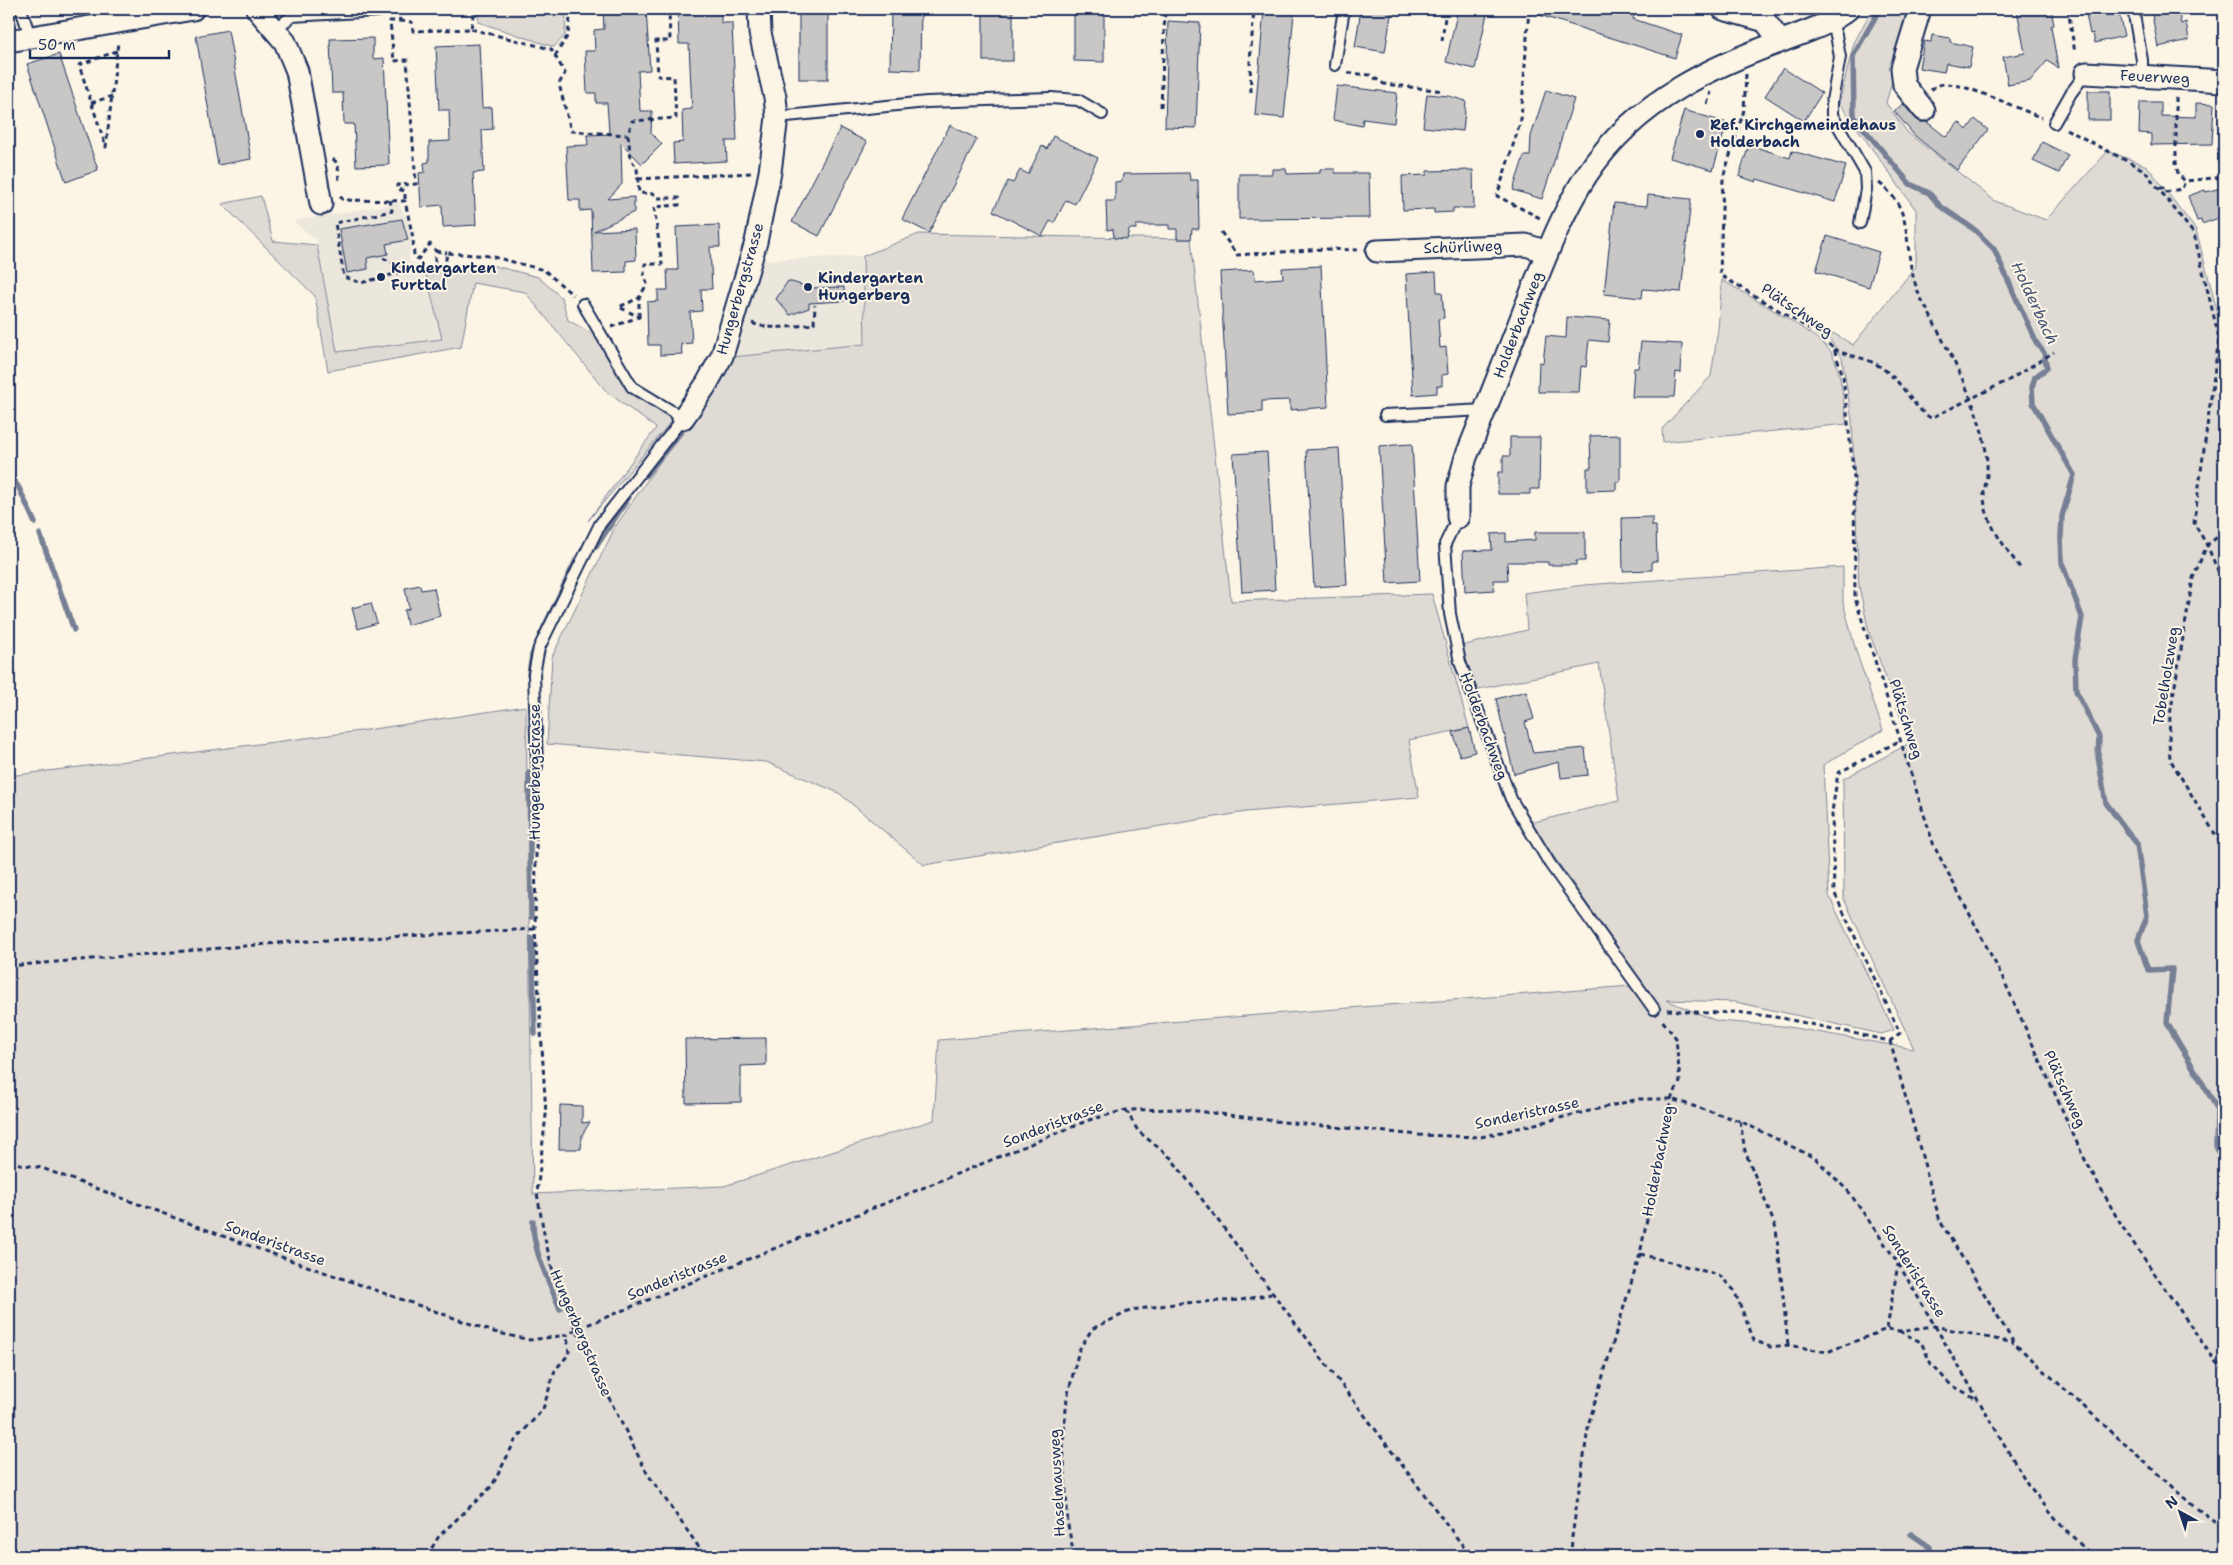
<svg xmlns="http://www.w3.org/2000/svg" width="2233" height="1565" font-family="'Shantell Sans',sans-serif">
<rect width="100%" height="100%" fill="#fcf5e5"/>
<filter id="ink" filterUnits="userSpaceOnUse"><feTurbulence type="fractalNoise" baseFrequency=".02" numOctaves="2"/><feDisplacementMap in="SourceGraphic" scale="10" xChannelSelector="R" yChannelSelector="G"/><feConvolveMatrix kernelMatrix="1 2 1 2 8 2 1 2 1" color-interpolation-filters="sRGB"/></filter>
<g filter="url(#ink)">
<g fill="#ece7dc">
<polygon points="399,203 408,222 411,239 409,260 455,284 442,339 336,353 317,241 293,221"/>
<polygon points="863,256 865,344 732,357 760,260"/>
</g>
<g fill="#dfdbd4" stroke="#7d8599">
<polygon points="479,9 566,9 565,35 554,47 478,22"/>
<polygon points="1872,9 1912,9 1886,103 1908,133 1995,201 2046,220 2108,151 2147,166 2196,230 2224,337 2221,370 2224,369 2224,1556 9,1556 9,776 360,731 526,706 533,1194 724,1186 934,1120 939,1040 1631,986 1651,994 1530,823 1619,801 1599,664 1474,690 1461,646 1527,630 1524,593 1584,585 1843,567 1843,602 1856,651 1883,730 1823,765 1829,896 1894,1030 1881,1034 1736,1002 1666,1000 1717,1021 1783,1026 1914,1049 1844,899 1843,779 1910,743 1869,632 1859,587 1852,420 1842,358 1829,338 1833,333 1853,345 1916,266 1916,210 1839,103 1854,43"/>
<polygon points="261,196 273,241 317,245 337,352 442,339 425,269 487,264 538,277 562,298 568,320 596,336 632,395 674,418 588,521 656,428 607,392 525,292 473,283 461,347 328,371 315,296 222,204"/>
<polygon points="919,234 1191,239 1231,601 1432,594 1469,728 1409,740 1419,797 1246,812 924,865 839,793 766,762 547,744 552,657 615,527 732,357 865,344 863,256"/>
<path d="M1722 280C1743 293 1821 335 1831 352 1842 370 1843 403 1847 424L1663 442 1662 429 1711 376 1718 329Z"/>
</g>
<g fill="none" stroke-linecap="round" stroke-linejoin="round">
<g stroke="#767f94" stroke-width="5.5">
<polyline points="1880,9 1853,56 1854,117 1910,184 1929,193 1940,206 1975,230 1994,249 2036,342 2044,353 2047,368 2035,377 2032,387 2033,403 2074,475 2062,516 2061,537 2062,563 2082,617 2075,659 2076,691 2099,737 2098,757 2106,803 2137,844 2147,916 2138,940 2148,970 2172,969 2167,1023 2217,1108 2216,1146 2224,1164"/>
<polyline points="9,473 19,488 35,523"/>
<polyline points="645,476 689,422"/>
<polyline points="40,534 74,630"/>
<polyline points="596,547 629,497"/>
<polyline points="540,636 577,558"/>
<polyline points="529,674 532,655 536,645"/>
<polyline points="529,773 531,917"/>
<polyline points="532,938 535,1034"/>
<path d="M533 1221C532 1250 549 1281 560 1309"/>
<polyline points="1911,1534 1930,1547 1931,1556"/>
</g>
</g>
<g fill="#c8c7c6" stroke="#1b2f5e">
<polygon points="603,9 646,9 650,70 638,71 640,111 652,111 651,133 662,144 642,164 621,143 622,184 608,199 634,197 634,212 594,231 635,229 636,260 626,261 626,272 593,273 591,210 580,211 580,200 569,200 566,146 588,145 587,135 612,134 609,131 607,103 596,103 596,93 587,93 585,51 595,51 594,30 604,29"/>
<polygon points="678,9 721,9 721,23 732,23 737,141 726,141 727,161 674,164 673,143 683,142 682,110 692,109 689,44 679,44"/>
<rect x="799" y="9" width="29" height="70"/>
<polygon points="891,9 921,9 920,70 890,69"/>
<rect x="983" y="9" width="30" height="52"/>
<polygon points="1074,9 1104,9 1104,62 1074,61"/>
<polygon points="1361,9 1392,9 1385,52 1355,47"/>
<polygon points="1458,9 1488,9 1475,69 1446,62"/>
<polygon points="1531,9 1601,9 1617,14 1618,9 1637,9 1633,19 1682,35 1675,58 1530,12"/>
<polygon points="2027,9 2051,9 2054,25 2051,26 2058,68 2047,61 2030,81 2008,85 2003,57 2025,53 2017,10"/>
<polygon points="2085,9 2118,9 2124,36 2095,43 2093,33 2090,34"/>
<polygon points="2151,9 2178,9 2181,24 2186,22 2189,40 2158,47"/>
<polygon points="1264,10 1294,13 1284,118 1255,115"/>
<polygon points="1168,21 1200,23 1196,128 1165,127"/>
<polygon points="228,30 251,159 218,165 196,36"/>
<polygon points="1932,35 1950,38 1950,42 1973,47 1969,67 1946,63 1944,72 1919,68 1924,41 1931,42"/>
<polygon points="373,38 373,59 384,58 389,165 356,166 354,124 344,124 343,93 332,93 330,39"/>
<polygon points="479,44 482,108 492,107 493,129 482,130 484,172 473,173 476,225 443,227 442,205 421,207 419,173 425,172 424,163 429,162 429,142 450,141 449,110 439,110 436,46"/>
<polygon points="59,54 98,170 66,182 27,64"/>
<polygon points="1783,68 1822,93 1804,121 1765,96"/>
<polygon points="1337,86 1397,93 1394,123 1363,119 1362,126 1333,120"/>
<polygon points="1546,90 1574,99 1542,199 1513,190 1524,156 1530,156 1531,136"/>
<rect x="2088" y="91" width="22" height="29"/>
<polygon points="1427,94 1449,96 1466,101 1463,131 1423,127"/>
<polygon points="2140,102 2161,102 2161,116 2196,117 2196,103 2214,104 2212,144 2151,145 2151,134 2139,133"/>
<polygon points="1903,104 1915,118 1920,122 1927,122 1946,137 1959,122 1967,130 1975,119 1988,130 1957,170 1914,135 1894,111"/>
<polygon points="1684,110 1727,123 1713,170 1670,158"/>
<polygon points="950,125 977,139 929,233 902,219"/>
<polygon points="840,128 867,142 819,236 792,222"/>
<polygon points="1053,136 1098,158 1075,204 1066,200 1054,223 1050,221 1042,236 993,211 1008,181 1013,183 1020,170 1028,174 1042,146 1047,149"/>
<polygon points="2042,142 2068,155 2059,173 2033,161"/>
<polygon points="1749,145 1790,158 1792,151 1846,166 1835,202 1757,179 1756,182 1739,176"/>
<polygon points="1272,169 1286,169 1287,174 1320,173 1320,169 1335,169 1335,173 1369,173 1370,218 1239,219 1239,174 1272,174"/>
<polygon points="1473,170 1474,208 1453,208 1453,212 1434,213 1434,209 1403,210 1402,176 1427,175 1427,171"/>
<polygon points="1189,173 1190,180 1198,180 1199,229 1192,229 1191,239 1177,239 1177,229 1169,229 1169,225 1136,225 1136,229 1129,229 1127,239 1114,238 1113,229 1107,230 1106,201 1115,201 1115,182 1122,181 1123,174"/>
<polygon points="2224,187 2224,216 2202,224 2201,220 2197,221 2188,196 2205,190 2206,192"/>
<polygon points="1648,195 1691,199 1681,292 1643,289 1642,298 1604,294 1614,203 1647,206"/>
<polygon points="402,219 408,240 386,244 388,254 367,258 368,269 347,273 339,229"/>
<polygon points="719,225 720,247 710,247 712,289 701,289 702,311 690,312 692,343 681,344 682,354 660,355 660,345 648,345 647,302 658,301 658,290 668,290 667,270 678,270 676,227"/>
<polygon points="1827,236 1879,252 1869,287 1816,271"/>
<polygon points="1321,266 1328,407 1290,410 1290,400 1262,401 1262,412 1228,414 1220,272 1254,270 1255,280 1283,278 1282,268"/>
<polygon points="1436,272 1437,292 1442,292 1444,318 1438,319 1440,348 1446,347 1448,374 1442,375 1442,386 1437,386 1437,393 1413,395 1406,274"/>
<polygon points="788,281 812,288 844,287 844,301 809,303 809,308 790,315 776,299"/>
<polygon points="1567,317 1610,320 1608,342 1589,340 1586,367 1581,366 1579,392 1538,392 1539,362 1543,363 1546,336 1566,338"/>
<polygon points="1641,342 1682,344 1681,373 1676,372 1674,397 1632,397 1634,368 1638,368"/>
<polygon points="1620,435 1620,482 1616,482 1616,490 1587,491 1587,468 1591,468 1590,436"/>
<polygon points="1510,437 1540,437 1539,489 1530,489 1530,494 1498,494 1498,472 1503,472 1503,456 1510,456"/>
<polygon points="1412,444 1420,581 1387,583 1379,446"/>
<polygon points="1339,448 1347,585 1314,587 1306,450"/>
<polygon points="1267,452 1275,590 1242,592 1233,454"/>
<polygon points="1652,517 1652,526 1656,526 1657,561 1652,561 1652,570 1623,571 1622,518"/>
<polygon points="1535,532 1585,532 1585,561 1576,561 1576,565 1548,565 1548,562 1507,562 1508,580 1493,580 1494,590 1465,592 1463,551 1492,550 1491,534 1506,533 1506,542 1535,540"/>
<polygon points="420,585 421,590 434,588 440,616 407,625 404,610 409,609 405,588"/>
<polygon points="371,603 377,623 358,629 352,608"/>
<polygon points="1526,691 1534,719 1525,722 1533,753 1585,748 1588,775 1561,778 1559,762 1514,774 1496,699"/>
<polygon points="1469,728 1475,752 1460,756 1453,732"/>
<polygon points="766,1038 766,1065 741,1066 741,1102 686,1103 685,1039"/>
<polygon points="560,1105 582,1106 582,1123 590,1122 582,1135 581,1149 559,1149"/>
</g>
<g fill="none" stroke-linecap="round" stroke-linejoin="round">
<g stroke="#1b2f5e" stroke-width="14">
<g id="lane">
<polyline points="21,9 30,36"/>
<polyline points="2133,9 2142,60 2142,76"/>
<polyline points="1831,21 1836,35 1840,57 1832,101 1832,115 1865,172 1866,189 1860,223"/>
<polyline points="276,29 292,16 378,11"/>
<polyline points="1335,65 1344,9"/>
<polyline points="777,117 927,102 1051,98 1078,100 1102,114"/>
<polyline points="2054,123 2071,93 2086,73"/>
<polyline points="1385,415 1485,410"/>
<polyline points="1458,517 1445,544 1450,614 1460,662 1511,799 1550,864 1654,1009"/>
<polyline points="537,767 534,674 539,648 600,524 683,418 632,387 583,304"/>
</g>
</g>
<g stroke="#1b2f5e" stroke-width="25">
<g id="street">
<polyline points="257,9 285,42 297,71 321,204"/>
<polyline points="1723,9 1765,21 1780,41"/>
<polyline points="1920,9 1902,68 1904,85 1924,110"/>
<polyline points="9,41 193,9"/>
<polyline points="2086,73 2224,81"/>
<polyline points="1377,251 1526,245 1547,252"/>
<polyline points="683,418 706,385 722,356 756,242 770,172 777,117 775,97 760,33 759,9"/>
<path d="M1458 517V486L1466 457C1487 406 1507 354 1527 303 1565 208 1588 142 1681 87 1711 69 1744 55 1777 43 1801 33 1828 26 1848 9"/>
</g>
</g>
<g stroke="#1b2f5e" stroke-width="3" stroke-dasharray="5 4" stroke-linecap="butt">
<polyline points="398,9 400,21 390,21 394,61 407,60 416,184 397,185 397,189 405,191 405,201"/>
<polyline points="1529,9 1521,120 1497,196 1542,219"/>
<polyline points="2068,9 2075,53"/>
<polyline points="400,21 412,22 413,31 471,29 474,9"/>
<polyline points="471,29 551,49 565,73 559,84 571,131 628,135"/>
<polyline points="1442,41 1446,9"/>
<polyline points="117,51 79,65 106,147 118,42"/>
<polyline points="555,56 568,35 571,9"/>
<polyline points="1348,73 1370,75 1384,84 1444,91"/>
<polyline points="1746,74 1744,110 1723,178 1720,275 1818,334 1834,349 1843,376 1854,478 1855,598 1934,846 2002,976 2082,1154 2121,1225 2215,1361 2224,1371"/>
<path d="M1931 90C1935 86 1940 84 1946 84 1964 83 2022 110 2042 118"/>
<polyline points="1251,92 1250,62 1254,9"/>
<polyline points="2176,97 2176,162 2178,174 2185,181 2224,177"/>
<polyline points="91,103 112,96"/>
<polyline points="1707,104 1711,92"/>
<polyline points="1161,107 1165,9"/>
<polyline points="2066,129 2144,170 2194,234 2219,338 2194,523 2207,545 2224,585"/>
<polyline points="333,159 338,164 339,183"/>
<polyline points="638,179 751,173"/>
<path d="M1879 183C1916 210 1902 247 1916 286 1919 297 1926 307 1931 317 1946 347 1964 378 1975 410 1982 430 1988 451 1987 473 1987 480 1984 488 1984 495 1984 522 2006 548 2021 569"/>
<polyline points="2159,188 2163,188 2165,192 2182,189 2185,181"/>
<polyline points="340,196 343,200 405,201 413,238 414,256 418,259 430,244 436,251 434,267 441,268 445,265 447,253 490,256 544,270 573,295"/>
<polyline points="1221,232 1237,255 1324,249 1359,250"/>
<polyline points="436,251 447,253"/>
<polyline points="383,258 409,270 361,283 344,277 335,223 392,211 390,200"/>
<polyline points="639,317 639,298"/>
<path d="M752 323C771 331 793 326 814 324L815 305"/>
<polyline points="611,327 639,317 619,307 639,298 647,284 644,274 645,264 662,264 654,207 679,205 679,198 659,198 656,194 639,193 637,168 631,160 628,135 632,121 676,118 674,77 658,76 656,41 670,41 669,9"/>
<path d="M1834 349C1853 359 1867 355 1886 371 1903 383 1914 409 1931 418L2009 380 2054 352"/>
<polyline points="2224,532 2207,545 2193,578 2170,715 2169,740 2170,759 2224,849"/>
<polyline points="537,781 535,929 546,1115 537,1193 545,1239 554,1276 586,1352 618,1416 647,1473 705,1556"/>
<polyline points="9,966 291,942 535,929"/>
<polyline points="1667,1010 1708,1013 1737,1012 1782,1018 1890,1041 1900,1033 1834,892 1832,812 1838,773 1901,740"/>
<polyline points="1890,1041 1940,1221 2014,1343 2192,1505 2224,1528"/>
<polyline points="1126,1110 1138,1131 1171,1158 1463,1546 1475,1556"/>
<polyline points="1740,1121 1745,1151 1776,1228 1788,1345"/>
<polyline points="9,1162 42,1168 239,1242 494,1332 530,1340 567,1335 577,1329 1089,1120 1126,1110 1181,1109 1283,1122 1419,1135 1481,1137 1639,1099 1671,1099 1740,1121 1815,1158 1849,1192 1898,1263 2027,1483 2057,1521 2092,1556"/>
<polyline points="1640,1254 1719,1275 1734,1290 1754,1340 1770,1347 1788,1345 1827,1352 1887,1329 1899,1331 1934,1326 2014,1343"/>
<polyline points="1887,1329 1898,1264"/>
<polyline points="1899,1331 1921,1342 1931,1364 1951,1385 1977,1399"/>
<polyline points="427,1556 439,1536 492,1486 515,1441 543,1409 555,1370 569,1354 567,1335"/>
<polyline points="1074,1556 1068,1525 1063,1443 1067,1398 1079,1350 1092,1329 1132,1310 1182,1303 1241,1300 1271,1294"/>
<polyline points="1571,1556 1572,1537 1589,1422 1640,1254 1671,1099 1680,1082 1676,1038 1661,1019"/>
</g>
<use href="#lane" stroke="#fcf5e5" stroke-width="10"/>
<use href="#street" stroke="#fcf5e5" stroke-width="21"/>
</g>
</g>
<g fill="#1b2f5e" stroke="#fcf5e5" stroke-width="2">
<circle cx="1700" cy="134" r="5"/>
<circle cx="381" cy="277" r="5"/>
<circle cx="808" cy="287" r="5"/>
</g>
<g text-anchor="middle" dominant-baseline="central" stroke-width="4" stroke-linejoin="round" paint-order="stroke">
<g font-size="15" fill="#1b2f5e" stroke="#fcf5e5">
<text transform="translate(2155 77) rotate(3)">Feuerweg</text>
<text transform="translate(1463 247) rotate(-2)">Schürliweg</text>
<text transform="translate(740 289) rotate(-74)">Hungerbergstrasse</text>
<text transform="translate(1797 310) rotate(34)">Plätschweg</text>
<text transform="translate(1518 325) rotate(-69)">Holderbachweg</text>
<text transform="translate(2166 676) rotate(-81)">Tobelholzweg</text>
<text transform="translate(1906 719) rotate(73)">Plätschweg</text>
<text transform="translate(1484 726) rotate(70)">Holderbachweg</text>
<text transform="translate(535 772) rotate(-90)">Hungerbergstrasse</text>
<text transform="translate(2065 1089) rotate(66)">Plätschweg</text>
<text transform="translate(1527 1113) rotate(-12)">Sonderistrasse</text>
<text transform="translate(1053 1124) rotate(-21)">Sonderistrasse</text>
<text transform="translate(1658 1161) rotate(-79)">Holderbachweg</text>
<text transform="translate(275 1243) rotate(20)">Sonderistrasse</text>
<text transform="translate(1914 1271) rotate(58)">Sonderistrasse</text>
<text transform="translate(677 1276) rotate(-22)">Sonderistrasse</text>
<text transform="translate(581 1333) rotate(67)">Hungerbergstrasse</text>
<text transform="translate(1057 1483) rotate(-93)">Haselmausweg</text>
</g>
<g font-size="15" font-weight="bold" fill="#1b2f5e" stroke="#fcf5e5" text-anchor="start">
<text x="1710" y="125">Ref. Kirchgemeindehaus<tspan x="1710" dy="17">Holderbach</tspan></text>
<text x="391" y="268">Kindergarten<tspan x="391" dy="17">Furttal</tspan></text>
<text x="818" y="278">Kindergarten<tspan x="818" dy="17">Hungerberg</tspan></text>
</g>
<g font-size="16" font-style="italic" fill="#485779" stroke="#fcf5e5">
<text transform="translate(2035 303) rotate(65)">Holderbach</text>
</g>
</g>
<rect width="2233" height="1565" fill="none" stroke="#fcf5e5" stroke-width="30"/>
<rect x="15" y="15" width="2203" height="1535" fill="none" stroke="#1b2f5e" stroke-width="2" filter="url(#ink)"/>
<g transform="translate(2180 1512) rotate(320)" stroke="#fcf5e5" stroke-width="4" paint-order="stroke">
<path d="M0-4L9 19L0 12L-9 19Z" fill="#1b2f5e"/>
<text y="-8" font-size="14" font-weight="bold" text-anchor="middle" fill="#1b2f5e">N</text>
</g>
<path d="M30 50v8h139v-8" fill="none" stroke="#1b2f5e" stroke-width="2.5"/>
<text x="38" y="50" font-size="15" fill="#1b2f5e" stroke="#fcf5e5" stroke-width="4" paint-order="stroke">50 m</text>
</svg>
